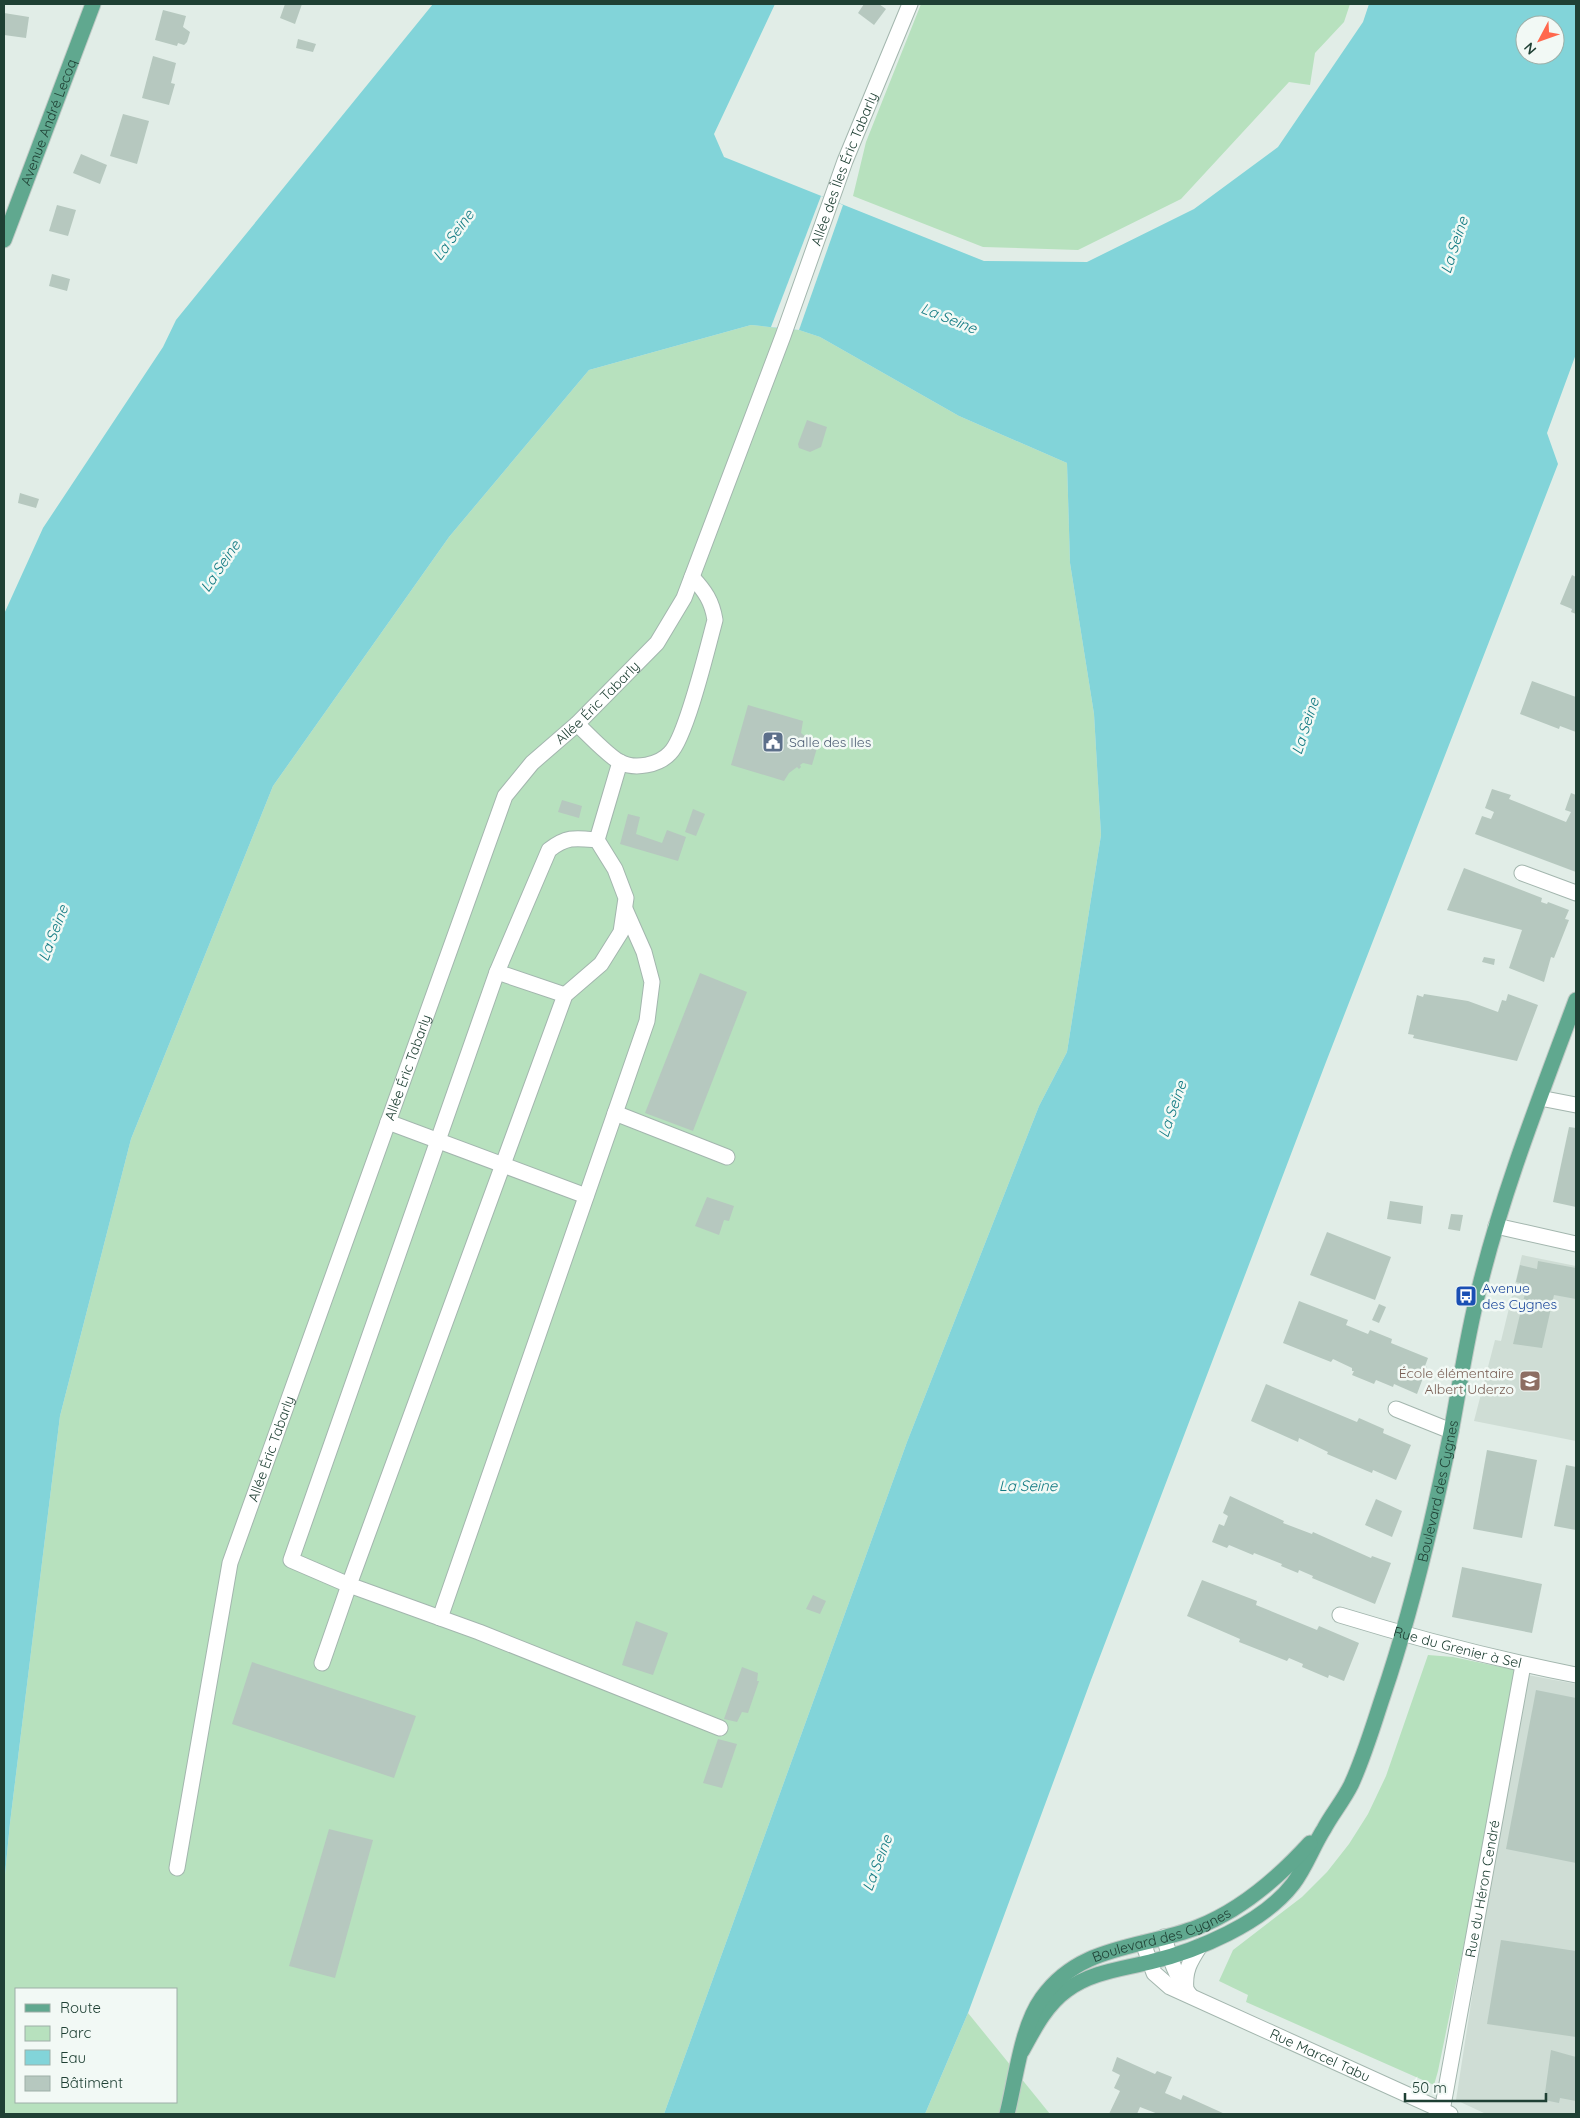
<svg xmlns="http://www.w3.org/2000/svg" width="1580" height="2118" font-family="Quicksand,sans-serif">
<rect width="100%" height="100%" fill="#e1ede7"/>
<g fill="#cfddd5">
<polygon points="1522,1255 1576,1266 1576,1441 1474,1421 1495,1340 1501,1341"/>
<polygon points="1522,1674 1576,1684 1576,2114 1486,2114 1456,2100"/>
</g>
<g fill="#b7e1be" fill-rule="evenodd">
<polygon points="921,4 1350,4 1344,22 1315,53 1310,85 1289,82 1181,199 1078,250 983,247 853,196 866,142"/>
<path d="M751 325 799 330 820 337 959 416 1067 463 1070 563 1094 714 1101 835 1067 1052 1039 1106 907 1442 664 2114H4V1885L10 1823 60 1416 131 1139 273 786 449 537 589 370ZM16 1989H176V2102H16Z"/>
<polygon points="1428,1655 1453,1657 1520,1671 1438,2071 1434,2085 1246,2002 1248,1995 1219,1981 1233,1950 1302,1897 1327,1872 1349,1844 1368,1814 1386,1776"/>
<polygon points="968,2013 1050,2114 925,2114"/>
</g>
<path fill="#82d4d9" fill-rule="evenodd" d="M433 4H775L714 134 724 157 984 261 1087 262 1194 209 1278 147 1363 22 1369 4H1576V354L1547 433 1558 464 1326 1062 1091 1680 968 2013 925 2114H664L907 1442 1039 1106 1067 1052 1101 835 1094 714 1070 563 1067 463 959 416 820 337 799 330 751 325 589 370 449 537 273 786 131 1139 60 1416 10 1823 4 1885V614L43 528 163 347 176 320ZM1525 25H1555V55H1525Z"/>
<polygon fill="#e1ede7" points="821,196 843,205 799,330 771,327"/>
<g fill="#b6c8bf">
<polygon points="285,4 302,4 295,24 280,18"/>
<polygon points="864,4 879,4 886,9 874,25 858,13"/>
<polygon points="163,10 186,16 183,27 190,32 187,42 184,45 178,43 177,46 155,40"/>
<polygon points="4,13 29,17 26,38 4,35"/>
<polygon points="298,39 316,44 313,52 296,48"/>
<polygon points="153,56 176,63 171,83 175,84 169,105 142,98"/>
<polygon points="123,114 149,121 137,164 110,156"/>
<polygon points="81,154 107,165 100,184 73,173"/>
<polygon points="57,205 76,210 68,236 49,231"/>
<polygon points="52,274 70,279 67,291 49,286"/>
<polygon points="807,420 827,427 821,447 810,452 799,448 798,444"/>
<polygon points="20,493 39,499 36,508 18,503"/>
<polygon points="1572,575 1576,577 1576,614 1571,612 1572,609 1560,604"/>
<polygon points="1532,681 1576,697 1576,732 1560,726 1559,729 1520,714"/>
<polygon points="748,705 803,721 801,733 806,737 810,746 817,748 812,765 803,763 800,765 801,767 799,769 797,767 789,773 784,781 731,765"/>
<polygon points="1492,789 1511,795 1509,799 1566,822 1571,812 1565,810 1571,793 1576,795 1576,872 1475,834 1482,816 1491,819 1494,812 1485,808"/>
<polygon points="562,800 582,806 579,818 558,812"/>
<polygon points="693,809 705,814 696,836 685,832"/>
<polygon points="628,814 640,817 636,834 662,843 667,830 686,837 678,861 620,844"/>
<polygon points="1464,868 1542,898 1541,902 1547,904 1548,902 1569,910 1565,919 1569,920 1554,958 1551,957 1544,982 1509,968 1522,930 1447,910"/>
<polygon points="1484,957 1495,959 1494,965 1482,962"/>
<polygon points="700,973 747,992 693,1131 645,1113"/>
<polygon points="1424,994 1468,1001 1498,1012 1502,1000 1506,1001 1508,994 1538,1005 1517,1061 1413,1038 1414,1035 1408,1034 1417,995 1423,997"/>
<polygon points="1569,1127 1576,1128 1576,1207 1553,1202"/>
<polygon points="707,1197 734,1206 729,1221 724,1220 719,1235 695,1226"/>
<polygon points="1390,1201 1423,1206 1421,1224 1387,1219"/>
<polygon points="1451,1214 1463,1215 1460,1231 1448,1229"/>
<polygon points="1327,1232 1391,1257 1375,1300 1310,1275"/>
<polygon points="1538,1261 1576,1268 1576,1299 1554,1295 1542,1348 1513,1344 1527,1285 1516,1282 1520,1265 1537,1269"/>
<polygon points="1299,1301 1348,1320 1346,1325 1368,1334 1370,1330 1392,1339 1391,1343 1428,1358 1425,1366 1427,1367 1417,1394 1394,1384 1393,1387 1376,1380 1374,1384 1352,1375 1354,1371 1352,1371 1352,1368 1333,1359 1331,1362 1283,1343"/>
<polygon points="1379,1304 1386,1307 1379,1323 1372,1320"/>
<polygon points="1266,1384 1357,1422 1359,1418 1384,1429 1383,1433 1411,1445 1396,1480 1373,1470 1372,1473 1327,1454 1328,1452 1299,1438 1298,1442 1251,1421"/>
<polygon points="1487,1450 1537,1460 1522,1538 1473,1529"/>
<polygon points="1566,1465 1576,1467 1576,1530 1554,1526"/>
<polygon points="1230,1496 1284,1521 1283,1523 1312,1534 1313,1532 1371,1558 1372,1556 1391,1563 1375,1604 1312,1578 1313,1576 1299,1570 1298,1573 1281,1566 1282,1564 1254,1553 1253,1555 1229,1545 1227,1548 1212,1542 1219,1524 1224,1526 1228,1516 1223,1513"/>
<polygon points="1376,1499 1402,1511 1392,1537 1365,1525"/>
<polygon points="1462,1567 1542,1584 1532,1633 1452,1617"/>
<polygon points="1202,1580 1257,1601 1256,1605 1317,1630 1319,1626 1359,1643 1344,1681 1329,1675 1328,1678 1302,1667 1303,1664 1289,1658 1287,1661 1239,1642 1240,1639 1187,1616"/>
<polygon points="813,1595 826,1601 820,1614 806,1609"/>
<polygon points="636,1621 668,1633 653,1675 622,1665"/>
<polygon points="252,1662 416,1716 394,1778 232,1724"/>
<polygon points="742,1667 758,1673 757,1681 759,1681 748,1713 742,1712 737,1722 724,1719"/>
<polygon points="1536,1690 1576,1698 1576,1863 1506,1849"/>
<polygon points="718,1739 737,1744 722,1788 703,1783"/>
<polygon points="329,1829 373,1840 335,1978 289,1966"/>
<polygon points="1501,1940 1576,1951 1576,2037 1487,2024"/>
<polygon points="1551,2050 1576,2057 1576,2101 1560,2098 1559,2103 1544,2100"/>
<polygon points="1117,2057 1155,2074 1157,2071 1172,2077 1165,2093 1181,2100 1183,2095 1225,2114 1158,2114 1140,2107 1137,2114 1109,2114 1120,2091 1114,2088 1120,2075 1112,2071"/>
</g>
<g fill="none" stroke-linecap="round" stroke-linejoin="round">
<g stroke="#a3b6ae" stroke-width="17">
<g id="minor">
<path d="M577 724C588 734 608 756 620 762 635 770 659 765 670 753 686 738 708 646 715 620 712 601 705 591 692 577"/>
<polyline points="620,762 597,840 615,869 626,898 621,932 601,964 565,995 349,1585 479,1632 720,1728"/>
<polyline points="1522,873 1576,893"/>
<path d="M565 995 497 972 549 850C567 836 576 838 597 840"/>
<polyline points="1540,1098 1576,1105"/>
<polyline points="615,1113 727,1157"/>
<polyline points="388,1122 586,1196"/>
<polyline points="1496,1226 1576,1244"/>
<polyline points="1396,1409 1451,1431"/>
<path id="s1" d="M1340 1615C1418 1639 1496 1659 1576 1675"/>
<polyline points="440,1618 647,1021 652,982 644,952 625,909"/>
<polyline points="322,1663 349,1585 291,1560 497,972"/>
<path id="s2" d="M177 1868 230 1563 505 796 532 763 577 724 657 643 684 598 783 336 845 161 910 4"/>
<path d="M1164 1937C1170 1958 1176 1978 1190 1995"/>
<path id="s3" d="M1143 1943 1154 1973 1170 1987 1450 2114"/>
<path d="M1186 1990C1184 1971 1190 1961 1200 1946"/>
<path id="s4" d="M1442 2111 1523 1665"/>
</g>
</g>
<g stroke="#c0cac6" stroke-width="17">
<g id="major">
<path id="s5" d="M4 240 93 4"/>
<path id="s6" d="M1022 2051C1034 2029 1046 2005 1067 1990 1091 1972 1122 1969 1150 1962 1197 1951 1263 1923 1293 1884 1306 1867 1313 1846 1324 1829 1332 1814 1343 1801 1351 1785 1364 1757 1373 1726 1383 1696 1412 1610 1433 1521 1451 1432 1460 1384 1467 1336 1479 1289 1503 1190 1541 1095 1576 1000"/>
<path id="s7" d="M1007 2114C1016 2079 1021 2027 1042 1998 1080 1944 1142 1949 1198 1927 1241 1910 1279 1877 1310 1843"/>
</g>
</g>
<use href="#minor" stroke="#fff" stroke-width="15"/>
<use href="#major" stroke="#60a88f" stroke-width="15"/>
</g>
<defs>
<g id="civic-square" transform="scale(1.125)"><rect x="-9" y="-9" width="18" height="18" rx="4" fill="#5c6f8a" stroke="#f2f9f5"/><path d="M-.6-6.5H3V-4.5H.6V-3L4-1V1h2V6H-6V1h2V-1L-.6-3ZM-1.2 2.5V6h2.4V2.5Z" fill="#fff"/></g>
<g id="bus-square" transform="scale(1.125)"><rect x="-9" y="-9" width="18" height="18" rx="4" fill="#1a4fb4" stroke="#f2f9f5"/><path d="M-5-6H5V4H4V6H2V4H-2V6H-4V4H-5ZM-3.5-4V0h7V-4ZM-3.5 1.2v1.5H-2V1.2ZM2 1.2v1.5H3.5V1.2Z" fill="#fff"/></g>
<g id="school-square" transform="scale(1.125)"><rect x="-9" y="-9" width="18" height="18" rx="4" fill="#8d6e63" stroke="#f2f9f5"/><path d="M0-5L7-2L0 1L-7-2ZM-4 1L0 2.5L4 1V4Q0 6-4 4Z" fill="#fff"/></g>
</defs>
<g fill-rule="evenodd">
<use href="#civic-square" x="773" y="742"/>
<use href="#bus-square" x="1466" y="1296"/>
<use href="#school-square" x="1530" y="1381"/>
</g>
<g text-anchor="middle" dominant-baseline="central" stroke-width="5" stroke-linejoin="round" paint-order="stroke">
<g font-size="14" fill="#1f4034" stroke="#f2f9f5">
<text stroke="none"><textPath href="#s5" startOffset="126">Avenue André Lecoq</textPath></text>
<text stroke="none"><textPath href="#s2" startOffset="1851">Allée des Îles Éric Tabarly</textPath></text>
<text stroke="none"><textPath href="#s2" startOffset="1256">Allée Éric Tabarly</textPath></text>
<text stroke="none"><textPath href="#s2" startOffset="836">Allée Éric Tabarly</textPath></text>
<text stroke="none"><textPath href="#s2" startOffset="431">Allée Éric Tabarly</textPath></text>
<text stroke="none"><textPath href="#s6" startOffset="752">Boulevard des Cygnes</textPath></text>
<text stroke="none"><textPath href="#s1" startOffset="122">Rue du Grenier à Sel</textPath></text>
<text stroke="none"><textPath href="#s4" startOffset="226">Rue du Héron Cendré</textPath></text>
<text stroke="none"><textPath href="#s7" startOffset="260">Boulevard des Cygnes</textPath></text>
<text stroke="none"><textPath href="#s3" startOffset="218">Rue Marcel Tabu</textPath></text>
</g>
<g font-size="14" fill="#4e5e75" stroke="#f2f9f5" text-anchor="start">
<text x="789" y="742">Salle des Iles</text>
</g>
<g font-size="14" fill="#164399" stroke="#f2f9f5" text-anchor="start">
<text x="1482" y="1288">Avenue<tspan x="1482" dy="16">des Cygnes</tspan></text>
</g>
<g font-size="14" fill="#785e54" stroke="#f2f9f5" text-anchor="end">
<text x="1514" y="1373">École élémentaire<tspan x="1514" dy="16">Albert Uderzo</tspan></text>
</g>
<g font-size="15" font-style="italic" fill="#127b83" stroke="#f2f9f5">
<text transform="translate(453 235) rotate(-54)">La Seine</text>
<text transform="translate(1454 245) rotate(-72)">La Seine</text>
<text transform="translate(949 318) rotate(22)">La Seine</text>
<text transform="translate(220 566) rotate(-56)">La Seine</text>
<text transform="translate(1305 726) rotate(-72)">La Seine</text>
<text transform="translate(53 933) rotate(-69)">La Seine</text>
<text transform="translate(1172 1109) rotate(-71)">La Seine</text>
<text x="1028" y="1485">La Seine</text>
<text transform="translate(877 1863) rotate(-69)">La Seine</text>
</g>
</g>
<rect width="1580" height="2118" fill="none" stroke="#1f4034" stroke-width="10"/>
<rect x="15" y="1988" width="162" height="115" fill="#f2f9f5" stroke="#9eafa8"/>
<rect x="25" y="2004" width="25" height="8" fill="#60a88f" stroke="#9eafa8"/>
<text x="60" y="2013" font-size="15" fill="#1f4034">Route</text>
<rect x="25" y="2026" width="25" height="15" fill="#b7e1be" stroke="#9eafa8"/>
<text x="60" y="2038" font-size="15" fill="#1f4034">Parc</text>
<rect x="25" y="2050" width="25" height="15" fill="#82d4d9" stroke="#9eafa8"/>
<text x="60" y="2063" font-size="15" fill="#1f4034">Eau</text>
<rect x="25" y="2076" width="25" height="15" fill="#b6c8bf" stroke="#9eafa8"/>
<text x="60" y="2088" font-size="15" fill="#1f4034">Bâtiment</text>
<g transform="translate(1540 40) rotate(229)"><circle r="24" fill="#f2f9f5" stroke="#9eafa8"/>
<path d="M0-4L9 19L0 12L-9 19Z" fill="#ff684d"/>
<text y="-8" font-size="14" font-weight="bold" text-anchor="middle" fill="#1f4034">N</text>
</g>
<path d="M1405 2093v8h141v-8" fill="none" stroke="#1f4034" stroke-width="2.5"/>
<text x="1412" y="2093" font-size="15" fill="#1f4034" stroke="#f2f9f5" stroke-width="4" paint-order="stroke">50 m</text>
</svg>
